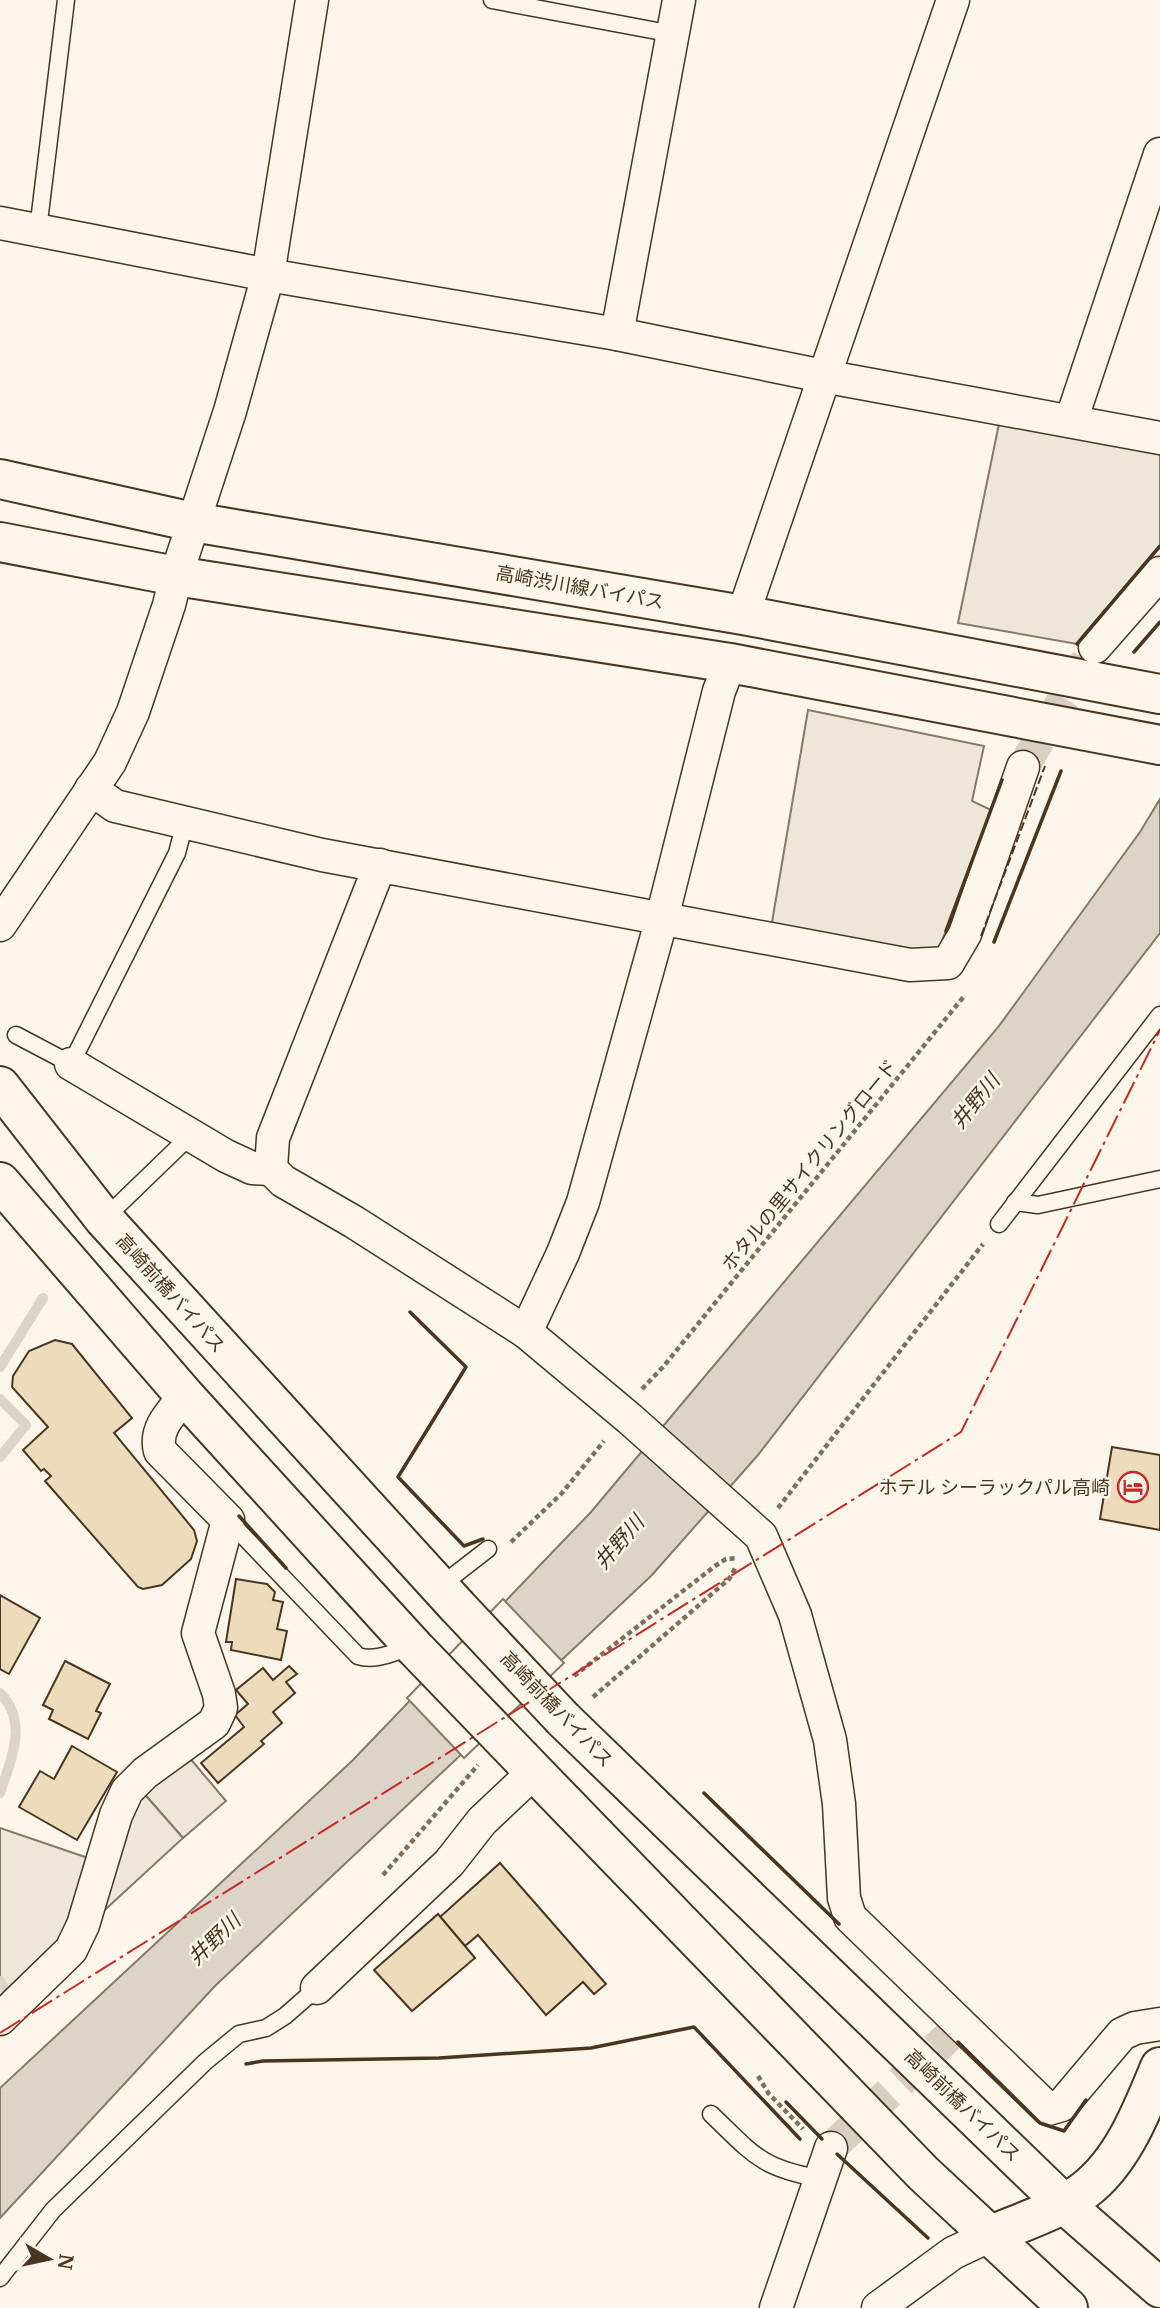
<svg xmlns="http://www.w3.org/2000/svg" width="1160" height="2308" font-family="Merriweather,'Noto Sans JP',serif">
<rect width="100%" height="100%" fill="#fbf6e9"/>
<g fill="#ede6d9" stroke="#887966" stroke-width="2">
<polygon points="1000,419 1160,453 1160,547 1077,644 958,623"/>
<polygon points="808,710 984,746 972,801 991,810 939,949 909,953 771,928"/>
<polygon points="188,1756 226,1801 183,1838 140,1789"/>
</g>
<g fill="#ede7d9" stroke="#887966" stroke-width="2">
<polygon points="140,1789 183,1838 96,1918"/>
<polygon points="0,1828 91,1859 69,1941 9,1997 0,1981"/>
</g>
<polygon fill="#dcd4c6" stroke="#887966" stroke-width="2" points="1160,799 1160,933 758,1455 652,1575 215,1986 0,2218 0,2088 352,1761 591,1512 999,1026 1140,832"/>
<polygon fill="#fbf6e9" stroke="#887966" stroke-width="2" points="503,1599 564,1663 464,1758 407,1698"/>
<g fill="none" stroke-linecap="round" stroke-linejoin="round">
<g stroke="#dcd4c6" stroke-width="10">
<polyline points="0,1367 43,1298"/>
<polyline points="0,1399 26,1425 0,1457"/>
<path d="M0 1693C29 1722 11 1759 0 1793"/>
<polyline points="0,1981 9,1997"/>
</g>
</g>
<g fill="#ecdcbc" stroke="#4a3520" stroke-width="2">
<polygon points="55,1340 72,1344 132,1418 114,1433 194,1530 197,1541 191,1559 162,1585 143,1589 138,1587 45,1481 51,1476 44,1469 41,1471 23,1450 48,1427 12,1387 13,1376 29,1351"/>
<polygon points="1112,1447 1160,1455 1160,1530 1100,1519"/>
<polygon points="236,1579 267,1584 275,1592 273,1600 283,1602 277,1629 287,1631 281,1660 231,1650 232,1642 226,1642"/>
<polygon points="0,1595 40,1618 9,1674 0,1669"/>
<polygon points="65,1661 110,1684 96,1711 101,1713 88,1739 49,1719 53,1710 43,1705"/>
<polygon points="289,1666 297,1674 286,1682 295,1693 273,1712 282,1723 261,1741 264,1744 218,1783 201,1763 244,1727 235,1715 248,1704 236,1690 263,1668 273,1680"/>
<polygon points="72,1746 117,1772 77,1840 19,1807 40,1771 54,1779"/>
<polygon points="500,1863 606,1984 594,1994 583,1982 546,2015 478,1935 465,1946 440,1917"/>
<polygon points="438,1914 475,1958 412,2011 374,1970"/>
</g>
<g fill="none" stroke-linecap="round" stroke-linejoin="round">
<g stroke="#d8cfc1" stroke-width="32" stroke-dasharray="32 16" stroke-linecap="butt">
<polyline points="1023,767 1087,660"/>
<polyline points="831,2148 951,2034"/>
</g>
<g stroke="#4a3520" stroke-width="19">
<g id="service">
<polyline points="492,0 673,34"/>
<polyline points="38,230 66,0"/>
<polyline points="16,1035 71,1064 177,853 185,822"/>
<polyline points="1015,1202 1038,1205 1160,1179"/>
<polyline points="104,1219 191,1135"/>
<polyline points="999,1224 1160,1015"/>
<path d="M228 1520 358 1656C375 1662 394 1652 411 1647"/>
<polyline points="439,1587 488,1549"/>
<path d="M711 2114C752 2153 760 2168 818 2178"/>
<polyline points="0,2278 53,2210 205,2062 239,2034 266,2028 285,2016 317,1988"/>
</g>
</g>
<g stroke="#4a3520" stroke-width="35">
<g id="minor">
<polyline points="0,223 268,275 617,334 823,376 1160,438"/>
<polyline points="617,334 679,0"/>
<polyline points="1071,421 1160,154"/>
<polyline points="743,615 953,0"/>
<polyline points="1095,647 1160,573"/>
<polyline points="91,789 115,806 322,855 910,965 948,963 965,934 1023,767"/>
<polyline points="380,865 273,1138 271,1169 283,1181 354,1222 526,1332 630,1419 761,1536 795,1615 830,1740 839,1804 844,1898 850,1917 1048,2109 1062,2105 1122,2034 1135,2028 1160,2024"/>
<polyline points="0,925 110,762 133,712 169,605 176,576 230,411 268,275 312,0"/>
<polyline points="71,1064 226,1156 252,1168 271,1169"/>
<polyline points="526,1332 563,1253 583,1202 662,918 719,691 730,663"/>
<polyline points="317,1988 449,1863 482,1821 535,1771"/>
<path d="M0 2019 71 1950 83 1925 116 1815 127 1791 145 1773 214 1723 221 1708 219 1694 198 1633 228 1520 160 1451C154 1429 171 1413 185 1396"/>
<polyline points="776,2308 831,2148"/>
<polyline points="878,2308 953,2253 989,2236"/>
</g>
</g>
<g stroke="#4a3520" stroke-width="42">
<path id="tertiary" d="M989 2236C1021 2222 1058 2211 1085 2190 1123 2161 1142 2110 1160 2067"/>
</g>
<g stroke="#4a3520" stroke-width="42">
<g id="primary">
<polyline points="0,479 193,522 743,615 1160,694"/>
<polyline points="0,542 176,576 730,663 1160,745"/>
</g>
</g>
<g stroke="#4a3520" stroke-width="42">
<g id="trunk">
<polyline points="0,1086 104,1219 456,1605"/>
<polyline points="0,1182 185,1396 413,1646"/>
<polyline points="563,1719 1064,2204 1160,2288"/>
<polyline points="522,1759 923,2173 1068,2308"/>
</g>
</g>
<g stroke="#7f6f5c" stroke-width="4.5" stroke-dasharray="5 3.5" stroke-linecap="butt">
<polyline points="642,1389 663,1367 965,995"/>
<polyline points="778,1508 983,1244"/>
<polyline points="511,1542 562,1493 604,1441"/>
<polyline points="574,1676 715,1566 726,1559 736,1558"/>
<polyline points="593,1697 729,1579 736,1567"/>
<polyline points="383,1875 478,1765"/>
<polyline points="758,2076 769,2094 803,2129"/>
</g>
<use href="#service" stroke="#fbf6e9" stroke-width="16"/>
<use href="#minor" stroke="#fbf6e9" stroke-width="32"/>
<use href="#tertiary" stroke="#fbf6e9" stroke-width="38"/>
<use href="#primary" stroke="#fbf6e9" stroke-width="38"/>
<use href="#trunk" stroke="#fbf6e9" stroke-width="38"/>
<g stroke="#4a3520" stroke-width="42" stroke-linecap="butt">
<g id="trunk-bridge">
<polyline points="456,1605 563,1719"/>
<polyline points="413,1646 522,1759"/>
</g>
</g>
<use href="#trunk-bridge" stroke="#fbf6e9" stroke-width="38"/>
<polyline stroke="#4a3520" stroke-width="2" stroke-dasharray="9 3.5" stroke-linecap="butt" points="981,936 1045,766"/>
<g stroke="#4a3520" stroke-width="3.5">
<polyline points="1077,644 1160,546"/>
<polyline points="1134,652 1160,622"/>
<polyline points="946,931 1002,780"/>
<polyline points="994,942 1061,771"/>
<polyline points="410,1312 466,1367 398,1477 464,1546 483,1539"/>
<polyline points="239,1516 286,1568"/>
<polyline points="704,1793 839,1924"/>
<polyline points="958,2042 1040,2123 1064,2131 1086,2100"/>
<polyline points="246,2064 263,2061 439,2058 591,2048 694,2027 800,2139"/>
<polyline points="786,2102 822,2139"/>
<polyline points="837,2154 928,2238"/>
</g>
<polyline stroke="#c62828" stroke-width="2" stroke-dasharray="24 5 3.5 5" stroke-linecap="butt" points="0,2033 961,1432 1160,1030"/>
</g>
<defs>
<g id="hotel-ring" transform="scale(1.575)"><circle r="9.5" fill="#fbf6e9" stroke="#c62828" stroke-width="1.5"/><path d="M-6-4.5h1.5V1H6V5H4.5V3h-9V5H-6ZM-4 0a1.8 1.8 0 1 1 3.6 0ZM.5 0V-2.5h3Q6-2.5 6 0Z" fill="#c62828"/></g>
</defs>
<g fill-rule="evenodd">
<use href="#hotel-ring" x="1133" y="1487"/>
</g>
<g text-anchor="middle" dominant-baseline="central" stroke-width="5" stroke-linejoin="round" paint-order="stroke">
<g font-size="19" fill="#4a3520" stroke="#fbf6e9">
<text transform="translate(580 587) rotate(10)">高崎渋川線バイパス</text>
<text transform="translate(809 1165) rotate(-51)">ホタルの里サイクリングロード</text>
<text transform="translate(171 1293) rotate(48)">高崎前橋バイパス</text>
<text transform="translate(557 1709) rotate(46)">高崎前橋バイパス</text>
<text transform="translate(963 2105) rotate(44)">高崎前橋バイパス</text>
</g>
<g font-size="19" fill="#4a3520" stroke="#fbf6e9" text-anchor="end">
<text x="1110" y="1487">ホテル シーラックパル高崎</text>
</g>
<g font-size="21" font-style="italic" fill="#4a3520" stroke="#fbf6e9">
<text transform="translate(975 1101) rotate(-51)">井野川</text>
<text transform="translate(619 1542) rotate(-49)">井野川</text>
<text transform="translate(214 1939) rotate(-44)">井野川</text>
</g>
</g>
<g transform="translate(49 2259) rotate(99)" stroke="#fbf6e9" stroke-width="5" paint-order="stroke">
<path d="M0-5L12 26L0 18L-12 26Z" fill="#4a3520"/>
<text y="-10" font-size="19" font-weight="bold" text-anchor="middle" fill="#4a3520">N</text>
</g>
</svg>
